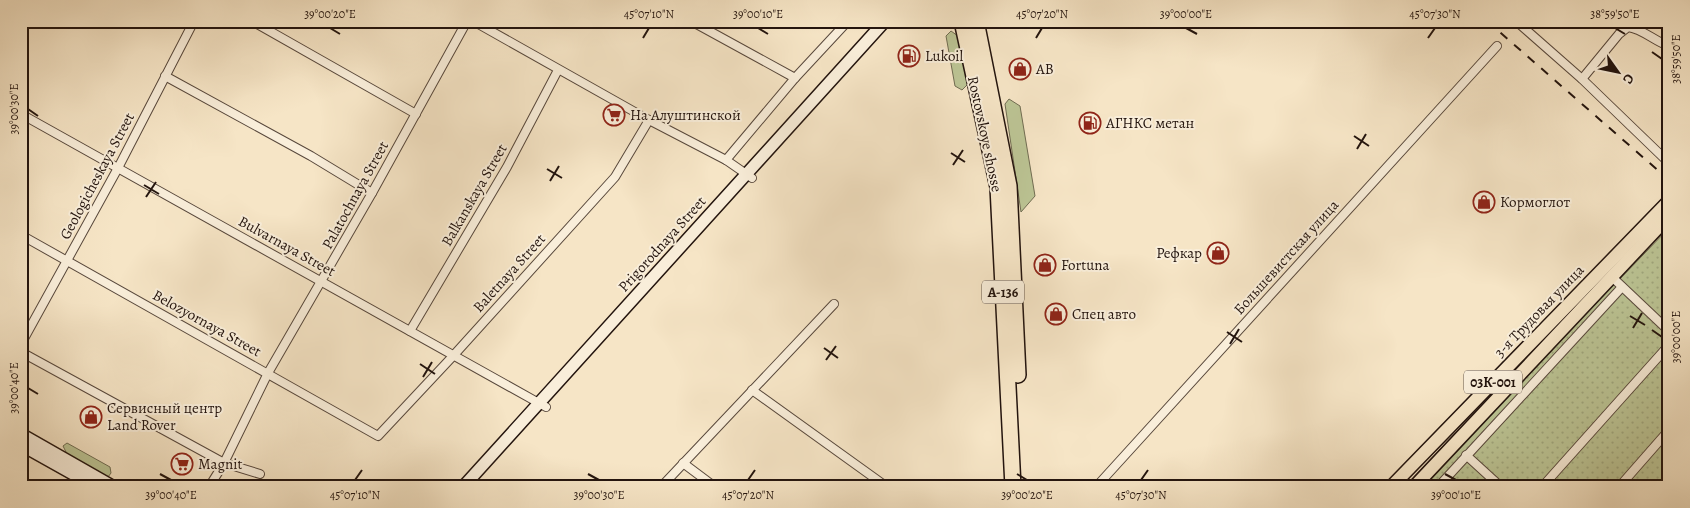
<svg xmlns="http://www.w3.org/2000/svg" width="1690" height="508" font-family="Alegreya,serif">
<defs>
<pattern id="garden-dots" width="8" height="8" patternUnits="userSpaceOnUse" patternTransform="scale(1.25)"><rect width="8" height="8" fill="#bcc595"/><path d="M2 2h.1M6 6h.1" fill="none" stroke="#a1a87f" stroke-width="1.8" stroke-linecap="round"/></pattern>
</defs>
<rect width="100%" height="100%" fill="#f6e5c6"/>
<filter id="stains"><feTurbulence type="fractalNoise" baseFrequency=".004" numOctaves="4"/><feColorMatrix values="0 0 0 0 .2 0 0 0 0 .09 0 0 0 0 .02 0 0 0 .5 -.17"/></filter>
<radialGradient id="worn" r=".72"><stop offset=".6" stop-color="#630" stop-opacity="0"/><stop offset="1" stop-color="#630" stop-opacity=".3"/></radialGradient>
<g fill="#bcc595" stroke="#706c52">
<polygon points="951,31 958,36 968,84 962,90 955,86 946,36"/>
<polygon points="1009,99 1020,106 1035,196 1021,212 1005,104"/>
<polygon points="67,443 110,467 111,473 108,477 67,454 63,446"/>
</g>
<polygon fill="url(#garden-dots)" stroke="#706c52" points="1669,228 1669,487 1413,487 1612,277 1617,282"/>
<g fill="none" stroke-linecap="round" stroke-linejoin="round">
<g stroke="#58483c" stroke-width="10">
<g id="street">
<polyline points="252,21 416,114"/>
<polyline points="473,21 649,120 726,160 752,178"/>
<polyline points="691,21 795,78"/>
<polyline points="1516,21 1582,79 1666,160"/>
<polyline points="165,76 311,156 372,193"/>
<path d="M1582 79 1619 34 1628 27C1643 29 1654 41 1669 46"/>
<polyline points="21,114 546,407"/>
<polyline points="726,160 795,78 848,21"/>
<polyline points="21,235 378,436 453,356 615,177 649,120"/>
<polyline points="1612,277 1669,331"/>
<polyline points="410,331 507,167 558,70"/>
<polyline points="21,344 118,168 194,21"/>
<polyline points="21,352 224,463 260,474"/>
<polyline points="752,390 887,487"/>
<polyline points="1466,455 1501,487"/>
<polyline points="683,463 715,487"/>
<polyline points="209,487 224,463 268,373 372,193 467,21"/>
<polyline points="661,487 834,304"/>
<polyline points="1096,487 1497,46"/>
<polyline points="1438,487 1622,287"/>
<polyline points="1542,487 1669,345"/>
<polyline points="1619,487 1669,430"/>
</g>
</g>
<g stroke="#23140e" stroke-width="14">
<g id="secondary">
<polyline points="21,434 114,487"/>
<polyline points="21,445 96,487"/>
<polyline points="463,487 885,21"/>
</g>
</g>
<g stroke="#23140e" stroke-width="15">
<g id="primary">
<polyline points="1391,487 1669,201"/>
<polyline points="1414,487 1669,216"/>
</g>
</g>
<g stroke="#23140e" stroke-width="18">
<g id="highway">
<polyline points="962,21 998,187 1013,487"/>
<polyline points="976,21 1009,186 1018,375"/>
</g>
</g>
<use href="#street" stroke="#f9eeda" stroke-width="8"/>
<use href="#secondary" stroke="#f9eeda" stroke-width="11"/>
<use href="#primary" stroke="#f6e5c6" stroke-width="12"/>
<use href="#highway" stroke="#f6e5c6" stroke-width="15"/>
<polyline stroke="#23140e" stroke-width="2" stroke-dasharray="9 9" stroke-linecap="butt" points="1487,21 1669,180"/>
</g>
<path fill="none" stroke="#23140e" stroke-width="2" d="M330 28 340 34M758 28 768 34M1186 28 1197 34M1615 28 1625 34M643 38 649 28M1036 38 1042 28M1428 38 1435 28M1652 52 1662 59M28 109 38 116M1354 136 1369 146M1357 149 1366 134M951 153 965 162M953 165 963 150M547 169 562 178M550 181 559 166M144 185 159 194M146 197 156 182M1630 316 1645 325M1633 328 1642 313M1652 330 1662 337M1227 332 1242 342M1230 344 1239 329M824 348 838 358M826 360 836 346M420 364 435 374M423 377 432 362M28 388 38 394M160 474 171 480M588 474 599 480M1017 474 1027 480M1445 474 1456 480M355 480 362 470M748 480 755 470M1141 480 1148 470"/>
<defs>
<g id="fuel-ring" transform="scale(1.125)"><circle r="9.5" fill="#f9eeda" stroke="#8f2418" stroke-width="1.5"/><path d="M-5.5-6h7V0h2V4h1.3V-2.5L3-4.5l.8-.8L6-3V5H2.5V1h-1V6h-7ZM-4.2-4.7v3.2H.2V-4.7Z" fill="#8f2418"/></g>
<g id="shop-ring" transform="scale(1.125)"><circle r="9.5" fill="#f9eeda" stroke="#8f2418" stroke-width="1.5"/><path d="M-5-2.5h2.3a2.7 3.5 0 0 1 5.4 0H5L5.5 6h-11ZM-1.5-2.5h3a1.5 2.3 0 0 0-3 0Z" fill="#8f2418"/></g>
<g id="supermarket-ring" transform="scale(1.125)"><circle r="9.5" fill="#f9eeda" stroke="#8f2418" stroke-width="1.5"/><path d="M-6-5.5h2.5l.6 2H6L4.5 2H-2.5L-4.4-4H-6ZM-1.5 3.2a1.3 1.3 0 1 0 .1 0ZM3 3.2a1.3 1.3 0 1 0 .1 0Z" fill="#8f2418"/></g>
</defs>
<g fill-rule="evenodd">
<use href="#fuel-ring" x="909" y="56"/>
<use href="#shop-ring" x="1020" y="69"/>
<use href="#supermarket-ring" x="614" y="115"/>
<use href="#fuel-ring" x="1090" y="123"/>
<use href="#shop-ring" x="1484" y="202"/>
<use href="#shop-ring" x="1218" y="253"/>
<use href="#shop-ring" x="1045" y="265"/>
<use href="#shop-ring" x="1056" y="314"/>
<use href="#shop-ring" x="91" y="417"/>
<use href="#supermarket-ring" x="182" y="464"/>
</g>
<g text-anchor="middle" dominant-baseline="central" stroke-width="4" stroke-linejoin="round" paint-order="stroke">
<g fill="#f9eeda" stroke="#63554b" stroke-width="1">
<rect x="982" y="280.5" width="42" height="23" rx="4"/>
<rect x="1464" y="370.5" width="58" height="23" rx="4"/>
</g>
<g font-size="14" font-weight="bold" fill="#23140e">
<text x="1003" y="292">А-136</text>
<text x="1493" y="382">03К-001</text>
</g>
<g font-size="15" fill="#23140e" stroke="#f9eeda" text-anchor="start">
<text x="925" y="56">Lukoil</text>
<text x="1036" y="69">АВ</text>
<text x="630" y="115">На Алуштинской</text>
<text x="1106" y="123">АГНКС метан</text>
<text x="1500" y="202">Кормоглот</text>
<text x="1202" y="253" text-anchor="end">Рефкар</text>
<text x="1061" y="265">Fortuna</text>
<text x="1072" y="314">Спец авто</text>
<text x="107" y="408">Сервисный центр<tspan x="107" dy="17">Land Rover</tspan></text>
<text x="198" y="464">Magnit</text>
</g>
<g font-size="15" fill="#23140e" stroke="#f9eeda">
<text transform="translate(985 134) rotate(78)">Rostovskoye shosse</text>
<text transform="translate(97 176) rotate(-62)">Geologicheskaya Street</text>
<text transform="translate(355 195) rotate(-61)">Palatochnaya Street</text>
<text transform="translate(474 195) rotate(-60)">Balkanskaya Street</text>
<text transform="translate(662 244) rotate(-48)">Prigorodnaya Street</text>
<text transform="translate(287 246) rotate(29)">Bulvarnaya Street</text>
<text transform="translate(1286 257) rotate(-48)">Большевистская улица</text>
<text transform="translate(509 273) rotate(-48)">Baletnaya Street</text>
<text transform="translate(1539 311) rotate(-46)">3-я Трудовая улица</text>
<text transform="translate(207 323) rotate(29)">Belozyornaya Street</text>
</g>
</g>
<rect width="1690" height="508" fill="none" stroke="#f6e5c6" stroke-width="55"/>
<g transform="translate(1618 72) rotate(123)" stroke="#f9eeda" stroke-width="4" paint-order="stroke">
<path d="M0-4L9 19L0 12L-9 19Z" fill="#23140e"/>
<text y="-8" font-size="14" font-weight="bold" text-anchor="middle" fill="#23140e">С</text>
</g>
<rect x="28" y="28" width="1634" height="452" fill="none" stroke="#23140e" stroke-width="2"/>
<g font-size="12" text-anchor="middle" fill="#23140e">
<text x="330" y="18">39°00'20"E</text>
<text x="649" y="18">45°07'10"N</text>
<text x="758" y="18">39°00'10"E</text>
<text x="1042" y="18">45°07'20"N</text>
<text x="1186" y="18">39°00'00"E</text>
<text x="1435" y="18">45°07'30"N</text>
<text x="1615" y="18">38°59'50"E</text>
<text transform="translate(1676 59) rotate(-90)" y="4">38°59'50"E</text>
<text transform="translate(14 109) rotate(-90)" y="4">39°00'30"E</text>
<text transform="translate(1676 337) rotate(-90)" y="4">39°00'00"E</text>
<text transform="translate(14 388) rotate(-90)" y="4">39°00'40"E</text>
<text x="171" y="499">39°00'40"E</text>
<text x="355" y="499">45°07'10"N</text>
<text x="599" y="499">39°00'30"E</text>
<text x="748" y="499">45°07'20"N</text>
<text x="1027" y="499">39°00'20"E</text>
<text x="1141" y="499">45°07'30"N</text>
<text x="1456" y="499">39°00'10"E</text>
</g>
<rect width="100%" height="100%" filter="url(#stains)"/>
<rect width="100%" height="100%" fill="url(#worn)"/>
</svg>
